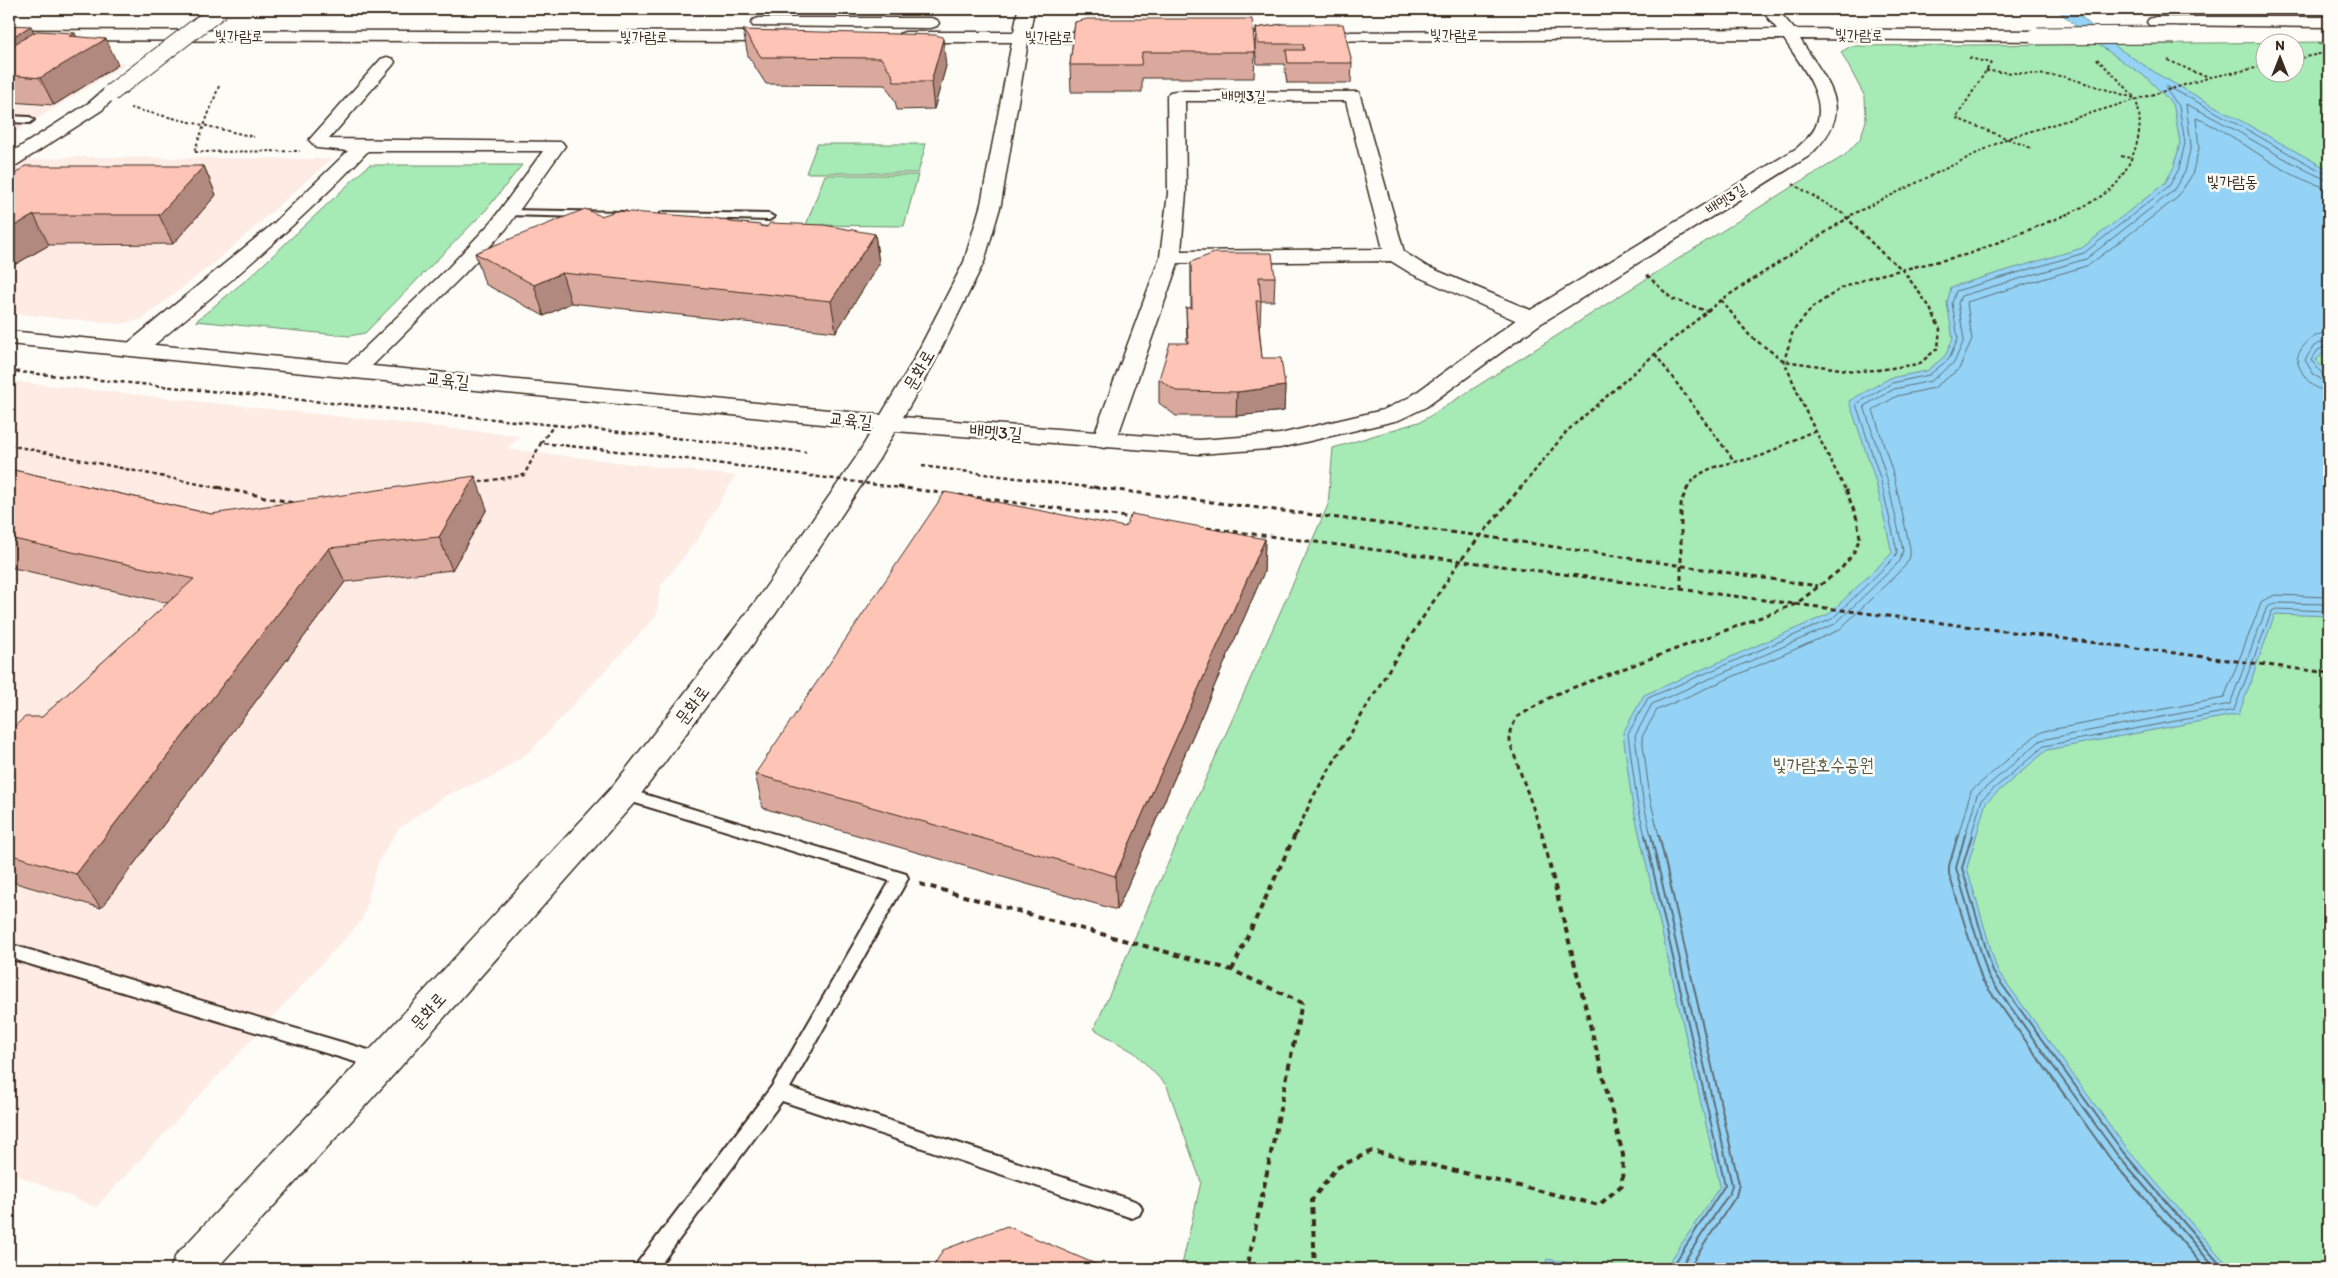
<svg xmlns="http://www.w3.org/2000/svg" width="2338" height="1278" font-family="Itim,'Poor Story',sans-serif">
<rect width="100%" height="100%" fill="#fdfcf7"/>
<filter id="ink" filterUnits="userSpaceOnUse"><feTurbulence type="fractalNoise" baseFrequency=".02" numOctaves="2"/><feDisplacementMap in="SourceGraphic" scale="10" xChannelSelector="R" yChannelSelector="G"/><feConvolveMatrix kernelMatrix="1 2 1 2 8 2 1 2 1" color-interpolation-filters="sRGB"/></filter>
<g filter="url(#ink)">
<g fill="#fdebe4">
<polygon points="9,58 127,63 9,136"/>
<polygon points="75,157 331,159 220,258 142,319 120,324 9,313 9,168 27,160"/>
<polygon points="9,381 520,436 506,449 735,476 700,536 661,585 656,616 531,750 496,775 448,794 399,828 378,862 362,920 96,1207 9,1172"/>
</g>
<g fill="#a6eab5" stroke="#708a6a" fill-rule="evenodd">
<path d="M2329 42V1269H1181L1201 1182 1167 1086 1135 1053 1094 1029 1328 505 1333 448 1422 421 1790 188 1844 156 1860 139 1866 121 1865 97 1841 52 1851 46ZM2266 42H2296V72H2266Z"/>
<polygon points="817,144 926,144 918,173 806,173"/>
<polygon points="369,165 522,165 486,210 365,333 349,336 196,321 252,275"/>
<polygon points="825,175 918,175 904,226 806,225"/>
</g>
<g fill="#94d3f5" stroke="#708f9f">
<polygon points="2056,9 2073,9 2110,43 2159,75 2329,170 2329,349 2316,360 2329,375 2329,616 2275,614 2239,714 2047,750 1986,802 1967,868 1997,970 2127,1149 2231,1269 1665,1269 1720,1186 1632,802 1623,733 1644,695 1829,614 1892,553 1876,482 1849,401 1890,378 1927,371 1945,356 1953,339 1947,303 1951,287 2082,248 2165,183 2174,167 2180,143 2174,108 2169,100 2147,78 2096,43"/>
<polygon points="1547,1259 1607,1269 1544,1269"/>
</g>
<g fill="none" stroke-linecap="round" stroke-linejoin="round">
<g stroke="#5f6e74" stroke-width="1">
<path d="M2329 332C2315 333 2300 345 2297 359 2300 374 2313 391 2329 392"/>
<polyline points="2329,339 2314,346 2305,360 2314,375 2329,384"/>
<polyline points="2329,345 2318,350 2311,360 2324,376 2329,378"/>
<path d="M1645 836 1637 801 1628 734 1648 698 1832 619 1895 557 1897 551 1881 481 1856 404 1892 383 1929 375 1949 359 1958 339 1952 303 1956 291 2084 253 2169 186 2179 169 2185 143 2179 106 2166 90V86C2222 113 2274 147 2329 175"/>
<path d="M1651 836 1643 800 1635 736 1652 704 1835 624 1900 561 1903 550 1887 479 1864 406 1894 389 1931 381 1954 363 1964 340 1958 303 1961 296 2086 259 2173 191 2185 172 2191 145 2186 104C2235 127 2279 159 2329 181"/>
<path d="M1659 836 1650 798 1642 737 1657 710 1839 630 1905 566 1910 557V548L1894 477 1873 410 1897 396 1934 388 1959 369 1972 340 1967 302 2089 265 2177 198 2192 175 2199 148 2196 118C2242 136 2279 177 2329 188"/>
<polyline points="1958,836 1971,791 2036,735 2044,731 2224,698 2262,601 2275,595 2329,597"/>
<polyline points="1965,836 1977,795 2041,740 2230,704 2267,607 2276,603 2329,604"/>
<polyline points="1971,836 1982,799 2044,746 2234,710 2272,611 2276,609 2329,611"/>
</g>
<g stroke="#5f6e74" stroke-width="2">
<polyline points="1645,835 1725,1185 1671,1269"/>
<polyline points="1651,835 1732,1185 1730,1192 1679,1269"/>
<polyline points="1659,835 1739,1184 1736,1196 1688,1269"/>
<polyline points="1958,835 1949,866 1949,874 1982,980 2112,1161 2206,1269"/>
<polyline points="1965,835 1956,868 1988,976 2118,1156 2216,1269"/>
<polyline points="1972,835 1962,868 1993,972 2123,1152 2224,1269"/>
</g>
<g stroke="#3b2a1e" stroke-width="4">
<g id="lane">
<polygon points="9,116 30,117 34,120 30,123 9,122"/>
<polygon points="508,210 625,212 630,215 625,218 505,215 503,213"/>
<polygon points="664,212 769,214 774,217 769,220 661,217 661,213"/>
<polygon points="624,788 906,874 908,878 906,882 790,1088 1132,1200 1139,1203 1142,1209 1139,1215 1132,1218 782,1101 657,1269 635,1269 638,1262 772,1086 890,881 619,798 616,794 619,790"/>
<polygon points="9,944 382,1054 388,1057 391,1062 388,1067 382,1070 9,958"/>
</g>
</g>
<g stroke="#3b2a1e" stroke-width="3">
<g id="street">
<path d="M387 57 393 59 395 62 393 65 329 139 562 142 565 146 506 229 463 275 362 376 354 378 346 376 343 371 346 366 449 267 492 221 543 151H368C298 225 221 290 143 354L135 356 127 354 124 349 127 344 274 223 348 151 317 148 309 140 381 59Z"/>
<polygon points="111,88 117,89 119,93 102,110 15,166 9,167 9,154 90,102 105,89"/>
<path d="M1176 91 1359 92 1404 252 1426 266 1540 314 1543 319 1540 324 1532 325 1524 324 1412 274 1391 261 1178 263 1116 441 1112 446 1104 448 1096 446 1092 441 1160 257 1168 193 1167 96 1170 92ZM1185 101H1346L1383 249 1181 251 1186 193Z"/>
</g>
</g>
<g stroke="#3b2a1e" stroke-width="3">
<g id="secondary">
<path d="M1018 9H1034L1030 32H1110L1116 34 1118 37 1116 40 1110 42H1028L1001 204 984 262 934 363 903 417 1199 440 1280 434 1383 410 1410 397 1524 314 1797 148C1803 142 1811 136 1815 128 1830 98 1799 63 1784 39L1215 41 1209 39 1207 36 1209 33 1777 29 1761 9H1777L1794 29 2037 31 2043 33 2045 36 2043 39 2037 41 1800 39C1829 86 1859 109 1809 156L1540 324 1426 407 1399 420 1280 448 1199 454 895 431 879 459 776 613 635 802 395 1073 216 1269H170L176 1255 369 1051 613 786 756 601 855 459 873 429 9 344V331L881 415 912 363 964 262 981 204 1012 42H905L899 40 897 37 899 34 905 32H1014Z"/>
<polygon points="2155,17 2329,17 2329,27 2149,25 2147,22 2149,19"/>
<polygon points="759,18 931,18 937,20 939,23 937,26 931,28 753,26 751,23 753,20"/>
<polygon points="9,30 782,32 788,34 790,37 788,40 782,42 9,40"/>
</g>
</g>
<g stroke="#3b2a1e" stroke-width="2" stroke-dasharray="3 2.5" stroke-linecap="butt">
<polyline points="2318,43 2329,49"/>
<polyline points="1969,58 1991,63 1956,118 2031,148"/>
<polyline points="2296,59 2329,52"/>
<polyline points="2168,60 2196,73 2211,77"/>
<polyline points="1986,71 2062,76 2134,98"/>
<polyline points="219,86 194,152 300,151"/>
<polyline points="130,108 254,137"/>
<polyline points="2121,156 2130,158"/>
<polyline points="1793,184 1845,215"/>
<polyline points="1851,215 2008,138 2211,77 2266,66"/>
<path d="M2065 215C2080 209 2107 195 2117 183 2134 160 2146 129 2136 101 2133 92 2105 67 2097 59"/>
</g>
<g stroke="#3b2a1e" stroke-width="2.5" stroke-dasharray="4 3" stroke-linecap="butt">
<polyline points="1647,275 1672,299 1707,311"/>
<polyline points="1721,300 1750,336 1784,361 1855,371 1878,370 1919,364 1938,348 1940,329 1929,306 1902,269 1883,254 1843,214"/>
<polyline points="1655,354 1735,462"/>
<polyline points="9,371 554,425"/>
<polyline points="541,443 554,425 806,452"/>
<polyline points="9,445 223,489"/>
<polyline points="922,466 1103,489"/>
<polyline points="473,483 524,475 541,443 664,456"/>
<polyline points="1520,489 1567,431 1655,354 1721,300 1854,214"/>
<path d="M1687 489C1701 461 1742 464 1766 454 1783 446 1797 437 1815 431"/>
<polyline points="1845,489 1807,414 1784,361 1793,331 1813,307 1842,288 1871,277 1969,254 2068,214"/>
</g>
<g stroke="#3b2a1e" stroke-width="3" stroke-dasharray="5 4" stroke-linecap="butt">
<polyline points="217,487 294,503"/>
<polyline points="1093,487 1481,536 1818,586"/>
<polyline points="1040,506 1134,518"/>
<polyline points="1207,528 2329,673"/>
<polyline points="1681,589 1681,502 1688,487"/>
<polyline points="1295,836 1314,795 1391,666 1460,561 1521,487"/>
<polyline points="1543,836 1510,743 1510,731 1517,717 1556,694 1796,604 1841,569 1853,554 1860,538 1857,519 1845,487"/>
</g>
<g stroke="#3b2a1e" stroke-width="4" stroke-dasharray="6 5" stroke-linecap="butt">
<polyline points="920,884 1232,970 1302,1003 1247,1269"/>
<polyline points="1232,970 1295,835"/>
<polyline points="1315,1269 1312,1200 1336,1168 1372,1151 1599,1205 1622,1185 1623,1155 1542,835"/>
</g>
<use href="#lane" fill="#fdfcf7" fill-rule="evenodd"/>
<use href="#street" fill="#fdfcf7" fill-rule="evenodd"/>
<use href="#secondary" fill="#fdfcf7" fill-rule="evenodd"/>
<g stroke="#3b2a1e" stroke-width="19" stroke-linecap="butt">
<polyline id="street-bridge" points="111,93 221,9"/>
</g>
<g stroke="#3b2a1e" stroke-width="19" stroke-linecap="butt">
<polyline id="secondary-bridge" points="2037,36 2175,35"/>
</g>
<polyline stroke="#3b2a1e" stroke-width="2.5" stroke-dasharray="4 3" stroke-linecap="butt" points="664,456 908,489"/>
<g stroke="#3b2a1e" stroke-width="3" stroke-dasharray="5 4" stroke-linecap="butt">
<polyline points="898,487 948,494"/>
<polyline points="959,495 1040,506"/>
</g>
<use href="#street-bridge" stroke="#fdfcf7" stroke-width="17"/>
<use href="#secondary-bridge" stroke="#fdfcf7" stroke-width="17"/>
</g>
<g fill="#daa99d" stroke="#3b2a1e">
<polygon points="1075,22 1255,52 1254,78 1142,78 1142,92 1071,92 1070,65"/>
<polygon points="1283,24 1352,63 1351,83 1287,83 1285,70 1285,64 1257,64 1255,48 1256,28"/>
<polygon points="9,25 34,32 77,37 118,65 54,105 9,102"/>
<polygon points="743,30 946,66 934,109 897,110 895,101 885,85 766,84 748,56"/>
<polygon points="204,166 216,195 173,244 49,245 16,264 9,263 9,179"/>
<polygon points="601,216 731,222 762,226 875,234 879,264 836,332 571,303 544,316 485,284 475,253"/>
<polygon points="1191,262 1275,277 1274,301 1261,301 1260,325 1259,325 1262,358 1285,386 1284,411 1236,416 1176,416 1159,403 1159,379 1187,343 1186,308 1191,308"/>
<polygon points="9,469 211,514 487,509 452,570 345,582 101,908 9,881 9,731 42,717 168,603 9,567"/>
<polygon points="1125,527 1265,539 1264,572 1117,910 763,808 755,774"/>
</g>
<g fill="#b2897f" stroke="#3b2a1e">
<polygon points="31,26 44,52 9,75 9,39"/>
<polygon points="75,33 83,52 106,39 118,65 54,105 40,78 69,36"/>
<polygon points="943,39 946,66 934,109 931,82"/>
<polygon points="204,166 216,195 173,244 159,215"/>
<polygon points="34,215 49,245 16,264 9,251 9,229"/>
<polygon points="875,234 879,264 836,332 831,301"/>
<polygon points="562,273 571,303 544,316 534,285"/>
<polygon points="1285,386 1284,411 1236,416 1237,392"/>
<polygon points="475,476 487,509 452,570 439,537"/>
<polygon points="1265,539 1264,572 1117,910 1115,876"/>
<polygon points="329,548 345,582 101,908 76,874"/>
</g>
<g fill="#fec4b6" stroke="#3b2a1e">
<polygon points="1087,19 1252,19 1255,52 1142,52 1141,65 1070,65 1075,22"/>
<polygon points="1283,24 1343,24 1352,63 1288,63 1286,50 1304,50 1303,44 1258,44 1256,28"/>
<polygon points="9,25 31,26 9,39"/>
<polygon points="743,30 936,35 942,37 943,39 931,82 894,82 892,74 881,58 761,57"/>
<polygon points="37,31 75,33 69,36 106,39 40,78 9,75 9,47"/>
<polygon points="25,166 204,166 159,215 34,215 9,229 9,179"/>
<polygon points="585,209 601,216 616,211 715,218 731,222 761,225 760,226 767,227 770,223 824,225 875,234 831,301 562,273 534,285 475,253"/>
<polygon points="1214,253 1272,253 1275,277 1259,277 1261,301 1256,301 1262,358 1281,358 1285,386 1237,392 1176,391 1159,379 1170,343 1188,343 1186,308 1192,308 1191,262"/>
<polygon points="9,469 211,514 475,476 439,537 329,548 76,874 9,854 9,731 25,717 42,717 194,579 9,538"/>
<polygon points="945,492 1125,527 1132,514 1265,539 1115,876 755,774"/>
<polygon points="1007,1226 1107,1269 932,1269 943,1250"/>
</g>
</g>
<g text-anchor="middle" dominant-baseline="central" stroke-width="5" stroke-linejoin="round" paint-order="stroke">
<g font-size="15" fill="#3b2a1e" stroke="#fdfcf7">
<text x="1454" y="35">빛가람로</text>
<text transform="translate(1859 35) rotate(1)">빛가람로</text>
<text x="239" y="36">빛가람로</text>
<text x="644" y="37">빛가람로</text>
<text x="1049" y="37">빛가람로</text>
<text x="1244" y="96">배멧3길</text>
<text transform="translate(1726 199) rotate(-32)">배멧3길</text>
</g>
<g font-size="16" fill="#3b2a1e" stroke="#fdfcf7">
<text x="2232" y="181">빛가람동</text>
</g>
<g font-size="18" fill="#3b2a1e" stroke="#fdfcf7">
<text transform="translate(919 370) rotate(-60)">문화로</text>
<text transform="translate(448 380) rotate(6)">교육길</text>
<text transform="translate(851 420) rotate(6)">교육길</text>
<text transform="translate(996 432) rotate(5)">배멧3길</text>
<text transform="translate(692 705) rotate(-53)">문화로</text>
<text transform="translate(428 1011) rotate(-48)">문화로</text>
</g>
<g font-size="18" fill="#565a44" stroke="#fdfcf7">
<text x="1823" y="765">빛가람호수공원</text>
</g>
</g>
<rect width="2338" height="1278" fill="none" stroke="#fdfcf7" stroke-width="30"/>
<rect x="15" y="15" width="2308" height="1248" fill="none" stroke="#3b2a1e" stroke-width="2" filter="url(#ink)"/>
<g transform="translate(2280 58)"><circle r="24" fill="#fdfcf7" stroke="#afa8a0"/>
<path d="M0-4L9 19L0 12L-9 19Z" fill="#3b2a1e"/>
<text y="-8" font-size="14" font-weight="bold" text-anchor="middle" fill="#3b2a1e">N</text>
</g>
</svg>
